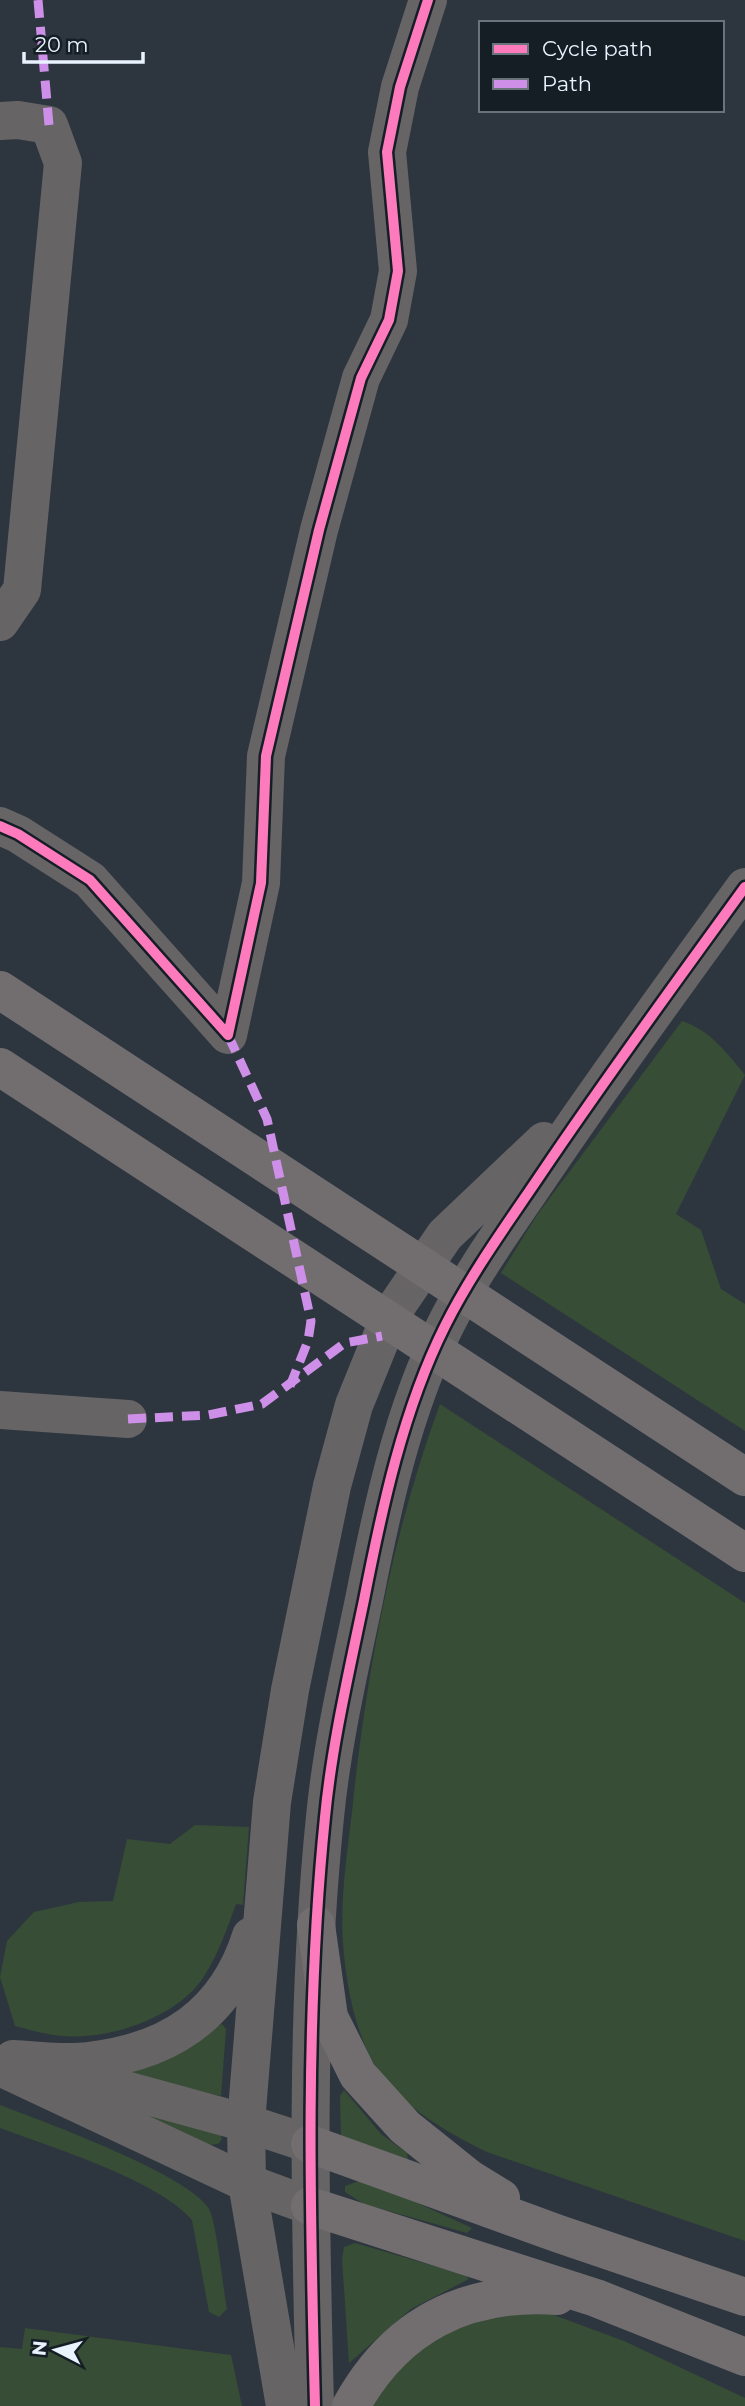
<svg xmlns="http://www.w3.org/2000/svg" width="745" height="2406" font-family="Montserrat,sans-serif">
<rect width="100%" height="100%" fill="#2d363f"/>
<g fill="#374d35">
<path d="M682 1021C710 1030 727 1053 745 1075L676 1214 701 1230 721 1289 745 1304V1431L501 1273 537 1215Z"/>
<path d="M440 1404 745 1603V2241L487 2152C446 2132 404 2108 378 2070 355 2035 346 1984 343 1943 340 1900 347 1854 352 1812 366 1674 392 1534 440 1404Z"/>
<path d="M195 1825 249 1827 243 1905 236 1904C227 1929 218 1955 203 1978 176 2018 109 2040 63 2036 47 2035 30 2030 15 2026L0 1977 7 1941 34 1912 79 1902 113 1901 127 1839 170 1844Z"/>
<polygon points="222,2024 226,2029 221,2096 124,2074"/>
<polygon points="344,2090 381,2134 407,2153 408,2160 341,2137 340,2096"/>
<polygon points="97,2092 220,2133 222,2139 218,2144 209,2145"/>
<path d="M0 2105C42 2121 190 2175 209 2209 217 2224 223 2289 227 2309L219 2317 209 2312 192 2220C158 2180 51 2147 0 2128Z"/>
<polygon points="359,2181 398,2194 472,2228 467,2233 364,2204 345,2192 345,2186"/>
<polygon points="355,2243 465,2275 469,2279 411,2309 349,2363 342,2259 344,2247"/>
<polygon points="543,2311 624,2341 745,2398 745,2406 368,2406 407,2358 465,2322"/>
<polygon points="25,2328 231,2355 242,2406 0,2406 0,2347 22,2349"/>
</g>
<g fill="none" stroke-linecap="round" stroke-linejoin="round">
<g stroke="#676466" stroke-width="38">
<polyline points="0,121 18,120 49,125 63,163 22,590 0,622"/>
<polyline points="0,826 18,834 90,880 228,1035 261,883 266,756 319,530 361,378 389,320 398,271 387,152 400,87 428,0"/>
<polyline points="0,1410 128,1419"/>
</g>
<g stroke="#676466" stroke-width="38">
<path d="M13 2059C37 2060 64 2064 88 2061 169 2052 226 2015 251 1936"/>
<polyline points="0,2067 247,2183 310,2206"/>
<polyline points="60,2072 246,2123 310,2144"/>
<polyline points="285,2406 247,2183 246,2123 272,1802 290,1690 332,1486 354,1405 382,1336 398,1304 445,1235 544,1141"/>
<path d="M315 2406C310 2210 305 2013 325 1817 332 1744 349 1672 364 1600 382 1508 403 1410 445 1326 472 1272 508 1223 541 1174 607 1076 676 982 745 887"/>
</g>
<g stroke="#726e70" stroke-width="38">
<polyline points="0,990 745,1477"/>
<polyline points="0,1067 745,1553"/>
<polyline points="316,1925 329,2017 358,2075 405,2127 470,2179 501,2198"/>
<polyline points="310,2144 559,2234 745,2297"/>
<polyline points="310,2206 596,2298 745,2357"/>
<path d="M351 2406C396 2325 465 2290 557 2296"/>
</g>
<g stroke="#ce8fe9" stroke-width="9" stroke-dasharray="18 9" stroke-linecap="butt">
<polyline points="38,0 49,125"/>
<polyline points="228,1035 267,1119 311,1321 308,1341 290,1386"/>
<polyline points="128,1419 208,1415 262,1404 345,1343 382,1336"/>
</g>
<g stroke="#151d25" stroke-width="15">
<g id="cycleway">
<polyline points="0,826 18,834 90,880 228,1035 261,883 266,756 319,530 361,378 389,320 398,271 387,152 400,87 428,0"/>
<path d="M315 2406C310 2210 305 2013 325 1817 332 1744 349 1672 364 1600 382 1508 403 1410 445 1326 472 1272 508 1223 541 1174 607 1076 676 982 745 887"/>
</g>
</g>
<use href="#cycleway" stroke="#fd7abc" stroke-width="10"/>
</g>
<rect x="479" y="21" width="245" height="91" fill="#151d25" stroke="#69737c" stroke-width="2"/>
<rect x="493" y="44" width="35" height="10" fill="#fd7abc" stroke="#69737c" stroke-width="2"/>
<text x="542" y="56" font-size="21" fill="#e8f3fe">Cycle path</text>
<rect x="493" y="79" width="35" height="10" fill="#ce8fe9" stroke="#69737c" stroke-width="2"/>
<text x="542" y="91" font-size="21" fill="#e8f3fe">Path</text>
<g transform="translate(56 2350) rotate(276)" stroke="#151d25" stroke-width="5" paint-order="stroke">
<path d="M0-5L12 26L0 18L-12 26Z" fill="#e8f3fe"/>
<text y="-10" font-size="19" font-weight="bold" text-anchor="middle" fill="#e8f3fe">N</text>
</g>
<path d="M24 52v10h119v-10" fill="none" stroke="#e8f3fe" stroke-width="3.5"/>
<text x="35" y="52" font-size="21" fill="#e8f3fe" stroke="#151d25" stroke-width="5" paint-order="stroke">20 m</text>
</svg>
